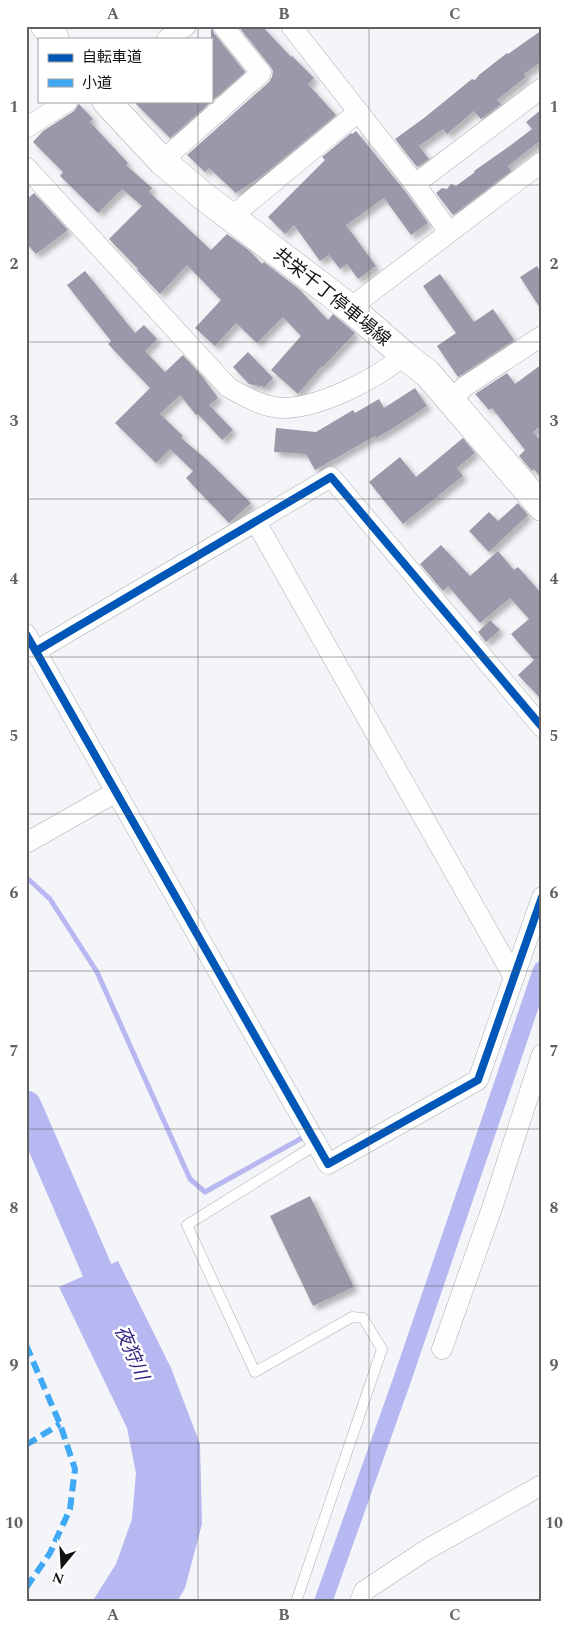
<svg xmlns="http://www.w3.org/2000/svg" width="568" height="1628" font-family="Spectral,'Noto Sans JP',serif">
<defs>
<filter id="shadow"><feDropShadow dx="4.5" dy="4.5" stdDeviation="2.5" flood-color="#0004"/></filter>
</defs>
<rect width="100%" height="100%" fill="#f4f5f8"/>
<polygon fill="#b7b8f2" points="118,1261 171,1368 200,1444 202,1524 185,1588 177,1602 92,1602 116,1564 132,1519 136,1473 127,1428 59,1287"/>
<g fill="none" stroke-linecap="round" stroke-linejoin="round">
<polyline stroke="#b7b8f2" stroke-width="5" points="26,877 50,899 97,972 190,1179 205,1192 302,1138"/>
<polyline stroke="#b7b8f2" stroke-width="18" points="323,1602 402,1380 542,970"/>
<polyline stroke="#b7b8f2" stroke-width="31" points="26,1106 114,1309"/>
</g>
<g fill="#9a99a9" filter="url(#shadow)">
<polygon points="211,26 214,33 245,72 170,138 133,101 211,101"/>
<polygon points="238,26 262,26 291,57 292,56 314,78 308,84 336,115 262,176 236,193 209,168 205,172 187,155 269,82 272,77 273,71 270,66"/>
<polygon points="542,30 542,61 524,74 526,77 497,100 501,104 481,119 474,111 447,134 443,129 419,146 429,159 417,167 395,139 424,118 472,79 475,80 479,75 507,53 508,54"/>
<polygon points="79,104 93,119 90,122 128,163 126,165 152,188 149,192 211,250 227,234 250,251 262,264 264,262 299,289 328,320 333,314 355,333 323,367 322,366 298,394 271,370 301,336 283,317 257,343 236,323 215,346 195,328 221,300 187,265 160,294 137,270 138,269 109,239 142,206 122,189 98,213 60,176 63,172 33,142 43,131 74,111"/>
<polygon points="542,109 542,142 540,141 508,166 511,171 453,215 436,193 442,188 447,189 451,184 456,186 475,172 474,171 511,145 532,129 526,122"/>
<polygon points="356,131 405,191 428,223 411,235 384,198 346,225 376,266 358,279 347,264 340,269 329,255 320,261 294,225 285,234 268,217 325,160 322,157 351,133 352,134"/>
<polygon points="34,193 68,230 36,254 26,243 26,200"/>
<polygon points="537,266 542,274 542,311 520,277"/>
<polygon points="85,271 135,333 144,325 157,339 145,351 165,372 183,355 202,376 218,398 209,405 233,430 222,440 198,414 196,415 180,395 160,414 183,436 181,438 206,459 251,503 229,523 186,478 193,471 170,449 156,463 115,423 150,388 108,344 111,341 67,285"/>
<polygon points="440,274 474,322 493,309 514,340 458,377 437,346 456,333 423,286"/>
<polygon points="248,352 273,378 265,387 249,384 233,367"/>
<polygon points="542,364 542,425 533,432 542,442 542,479 534,469 532,471 519,456 525,450 492,408 489,410 475,394 507,373 515,384"/>
<polygon points="415,388 427,406 395,427 376,438 375,436 315,470 306,454 274,452 276,428 316,432 353,410 355,413 379,399 384,408"/>
<polygon points="463,438 475,453 457,468 463,476 403,524 369,482 400,457 416,477"/>
<polygon points="518,503 528,515 489,552 469,531 489,512 498,521"/>
<polygon points="441,545 470,576 498,551 514,570 518,567 542,594 542,700 518,675 534,660 511,634 529,619 510,598 480,623 448,586 443,591 420,564"/>
<polygon points="490,620 500,630 486,642 478,632"/>
<polygon points="310,1196 354,1287 313,1306 270,1216"/>
</g>
<g fill="none" stroke-linecap="round" stroke-linejoin="round">
<g stroke="#aeaeb0" stroke-width="11">
<polyline id="service" points="296,1602 382,1349 363,1318 352,1317 255,1372 187,1225 317,1144"/>
</g>
<g stroke="#aeaeb0" stroke-width="21">
<g id="minor">
<polyline points="291,26 415,184 449,232"/>
<polyline points="167,39 186,26"/>
<polyline points="26,128 68,101"/>
<polyline points="162,161 261,73 223,26"/>
<path d="M26 167 228 387C245 397 264 408 285 408 321 407 377 379 404 355"/>
<polyline points="415,184 542,88"/>
<polyline points="231,217 358,112"/>
<polyline points="350,308 542,162"/>
<polyline points="451,401 464,387 542,336"/>
<polyline points="256,522 514,977"/>
<polyline points="26,634 328,1164 478,1080 542,897"/>
<polyline points="36,651 331,477 542,727"/>
<polyline points="26,843 116,792"/>
<polyline points="442,1349 492,1208 542,1054"/>
<polyline points="360,1602 364,1591 426,1550 542,1485"/>
</g>
</g>
<g stroke="#aeaeb0" stroke-width="29">
<g id="secondary">
<polyline points="45,26 55,39"/>
<polyline points="106,101 162,161 202,195 350,308 404,355 428,374 542,507"/>
</g>
</g>
<use href="#service" stroke="#fdfefe" stroke-width="10"/>
<use href="#minor" stroke="#fdfefe" stroke-width="20"/>
<use href="#secondary" stroke="#fdfefe" stroke-width="28"/>
<g stroke="#3fa9f5" stroke-width="6" stroke-dasharray="12 6" stroke-linecap="butt">
<polyline points="26,1345 60,1424 75,1469 70,1509 50,1553 26,1588"/>
<polyline points="26,1445 60,1424"/>
</g>
<g stroke="#fff" stroke-width="11">
<g id="cycleway">
<polyline points="26,634 328,1164 478,1080 542,897"/>
<polyline points="36,651 331,477 542,727"/>
</g>
</g>
<use href="#cycleway" stroke="#0057b8" stroke-width="8"/>
</g>
<path fill="none" stroke="#616164" stroke-width="1" stroke-opacity="0.55" d="M198 26V39M369 26V1602M198 101V1602M26 185H542M26 342H542M26 499H542M26 657H542M26 814H542M26 971H542M26 1129H542M26 1286H542M26 1443H542"/>
<g text-anchor="middle" dominant-baseline="central" stroke-width="5" stroke-linejoin="round" paint-order="stroke">
<g font-size="18" fill="#121214" stroke="#fff">
<text transform="translate(332 297) rotate(39)">共栄千丁停車場線</text>
</g>
<g font-size="19" font-style="italic" fill="#352784" stroke="#fff">
<text transform="translate(131 1353) rotate(67)">夜狩川</text>
</g>
</g>
<rect width="568" height="1628" fill="none" stroke="#ffffff" stroke-width="55"/>
<rect x="38" y="38" width="175" height="65" fill="#ffffff" stroke="#a0a0a1"/>
<rect x="48" y="54" width="25" height="8" fill="#0057b8" stroke="#a0a0a1"/>
<text x="82" y="62" font-size="15" fill="#121214">自転車道</text>
<rect x="48" y="79" width="25" height="8" fill="#3fa9f5" stroke="#a0a0a1"/>
<text x="82" y="88" font-size="15" fill="#121214">小道</text>
<g transform="translate(62 1566) rotate(198)" stroke="#ffffff" stroke-width="4" paint-order="stroke">
<path d="M0-4L9 19L0 12L-9 19Z" fill="#121214"/>
<text y="-8" font-size="14" font-weight="bold" text-anchor="middle" fill="#121214">N</text>
</g>
<rect x="28" y="28" width="512" height="1572" fill="none" stroke="#616164" stroke-width="2"/>
<g font-size="16" text-anchor="middle" font-weight="bold" fill="#616164">
<text x="113" y="19">A</text>
<text x="284" y="19">B</text>
<text x="455" y="19">C</text>
<text x="14" y="112">1</text>
<text x="554" y="112">1</text>
<text x="14" y="269">2</text>
<text x="554" y="269">2</text>
<text x="14" y="426">3</text>
<text x="554" y="426">3</text>
<text x="14" y="584">4</text>
<text x="554" y="584">4</text>
<text x="14" y="741">5</text>
<text x="554" y="741">5</text>
<text x="14" y="898">6</text>
<text x="554" y="898">6</text>
<text x="14" y="1056">7</text>
<text x="554" y="1056">7</text>
<text x="14" y="1213">8</text>
<text x="554" y="1213">8</text>
<text x="14" y="1370">9</text>
<text x="554" y="1370">9</text>
<text x="14" y="1528">10</text>
<text x="554" y="1528">10</text>
<text x="113" y="1620">A</text>
<text x="284" y="1620">B</text>
<text x="455" y="1620">C</text>
</g>
</svg>
